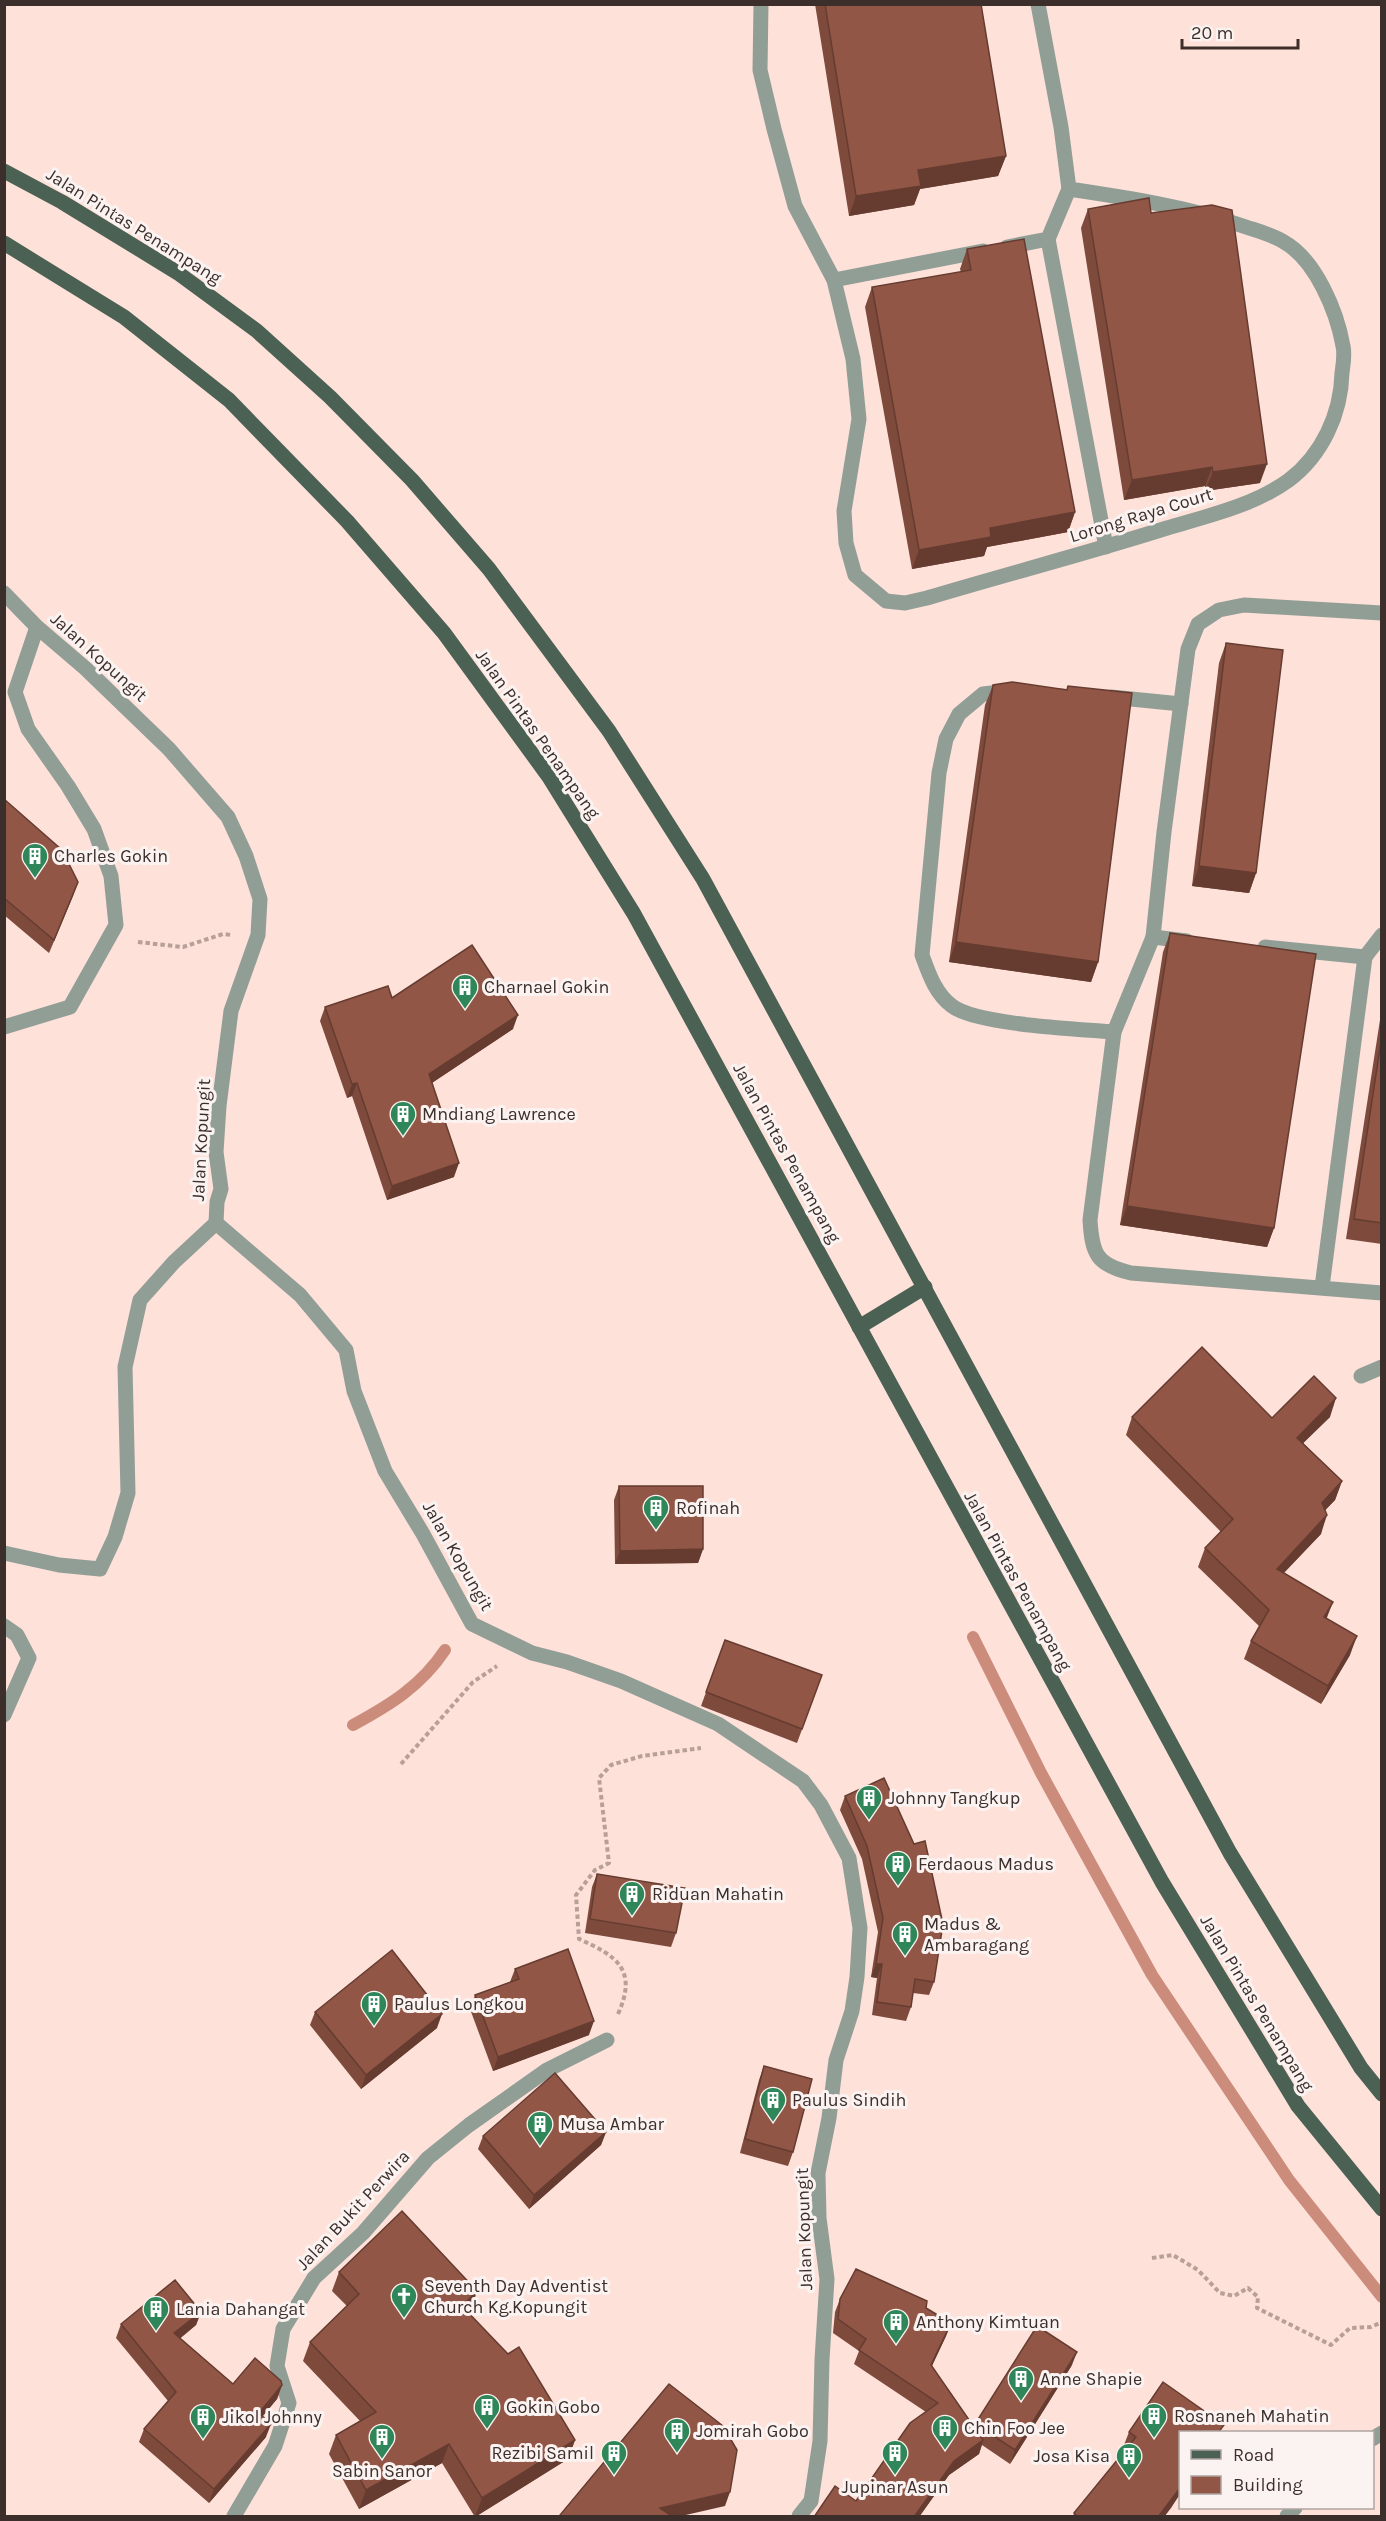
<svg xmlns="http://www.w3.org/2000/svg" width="1386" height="2521" font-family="Karla,sans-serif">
<rect width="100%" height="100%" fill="#fee1d9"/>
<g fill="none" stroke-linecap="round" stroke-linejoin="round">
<g stroke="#cc8c7b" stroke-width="12">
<polyline points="973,1637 1041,1773 1152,1975 1289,2180 1382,2297"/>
<path d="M353 1725C390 1705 421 1686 445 1650"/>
</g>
<g stroke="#b8a099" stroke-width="4" stroke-dasharray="4.5 3" stroke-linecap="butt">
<polyline points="138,942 183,947 223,934 231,935"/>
<polyline points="401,1764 473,1682 497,1666"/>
<path d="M618 2014C638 1970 617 1956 579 1939L576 1895 595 1870 609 1863 599 1778 611 1765 642 1756 701 1748"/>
<polyline points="1152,2258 1173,2255 1198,2270 1220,2293 1234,2296 1248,2288 1258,2297 1257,2308 1331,2345 1350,2328 1371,2327 1382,2322"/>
</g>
<polyline stroke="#919e96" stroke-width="15" points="1361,1376 1382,1367"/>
<g stroke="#919e96" stroke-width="15">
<path d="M761 4 760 70 774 129 795 206 834 280 853 359 859 419 844 511 846 543 855 575 886 601 905 603 927 598C1007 574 1088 553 1167 528 1208 516 1255 505 1289 480 1322 455 1341 414 1342 373 1343 365 1345 355 1343 346 1337 312 1316 260 1284 242 1273 235 1258 231 1246 227 1189 207 1129 198 1069 189L1061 127 1038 4"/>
<polyline points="1048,239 1106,547"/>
<polyline points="1007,247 1048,239 1069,189"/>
<polyline points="834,280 983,251"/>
<polyline points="4,593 37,627 85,668 169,749 228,817 246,856 260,899 258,935 231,1011 219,1106 216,1152 221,1189 217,1202 216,1223 300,1295 346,1350 354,1391 385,1471 423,1534 472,1624 532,1653 567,1662 621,1681 718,1724 803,1781 821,1805 849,1858 860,1928 857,1977 852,2011 836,2060 829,2118 818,2173 819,2218 827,2279 822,2360 820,2441 811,2501 799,2516"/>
<path d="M1009 691 983 694 959 714 946 739 939 773 922 955C929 974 935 993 952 1006 977 1025 1079 1029 1114 1032"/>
<polyline points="1111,697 1181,704"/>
<polyline points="1153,937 1164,832 1188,649 1198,624 1219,610 1244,605 1382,613"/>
<path d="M1187 941 1153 937 1114 1032 1090 1220C1092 1253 1096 1265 1131 1273L1382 1293"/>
<polyline points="1265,947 1365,957 1382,935"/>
<polyline points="4,1027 70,1007 116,925 111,876 94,829 68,786 28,729 15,692 37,627"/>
<polyline points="1322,1287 1365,957"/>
<polyline points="4,1553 59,1565 100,1569 115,1537 128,1493 125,1367 140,1300 174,1262 216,1223"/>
<polyline points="4,1626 17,1635 29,1658 4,1715"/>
<polyline points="1372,2439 1382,2433"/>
<polyline points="234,2516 275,2446 289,2403 277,2366 283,2329 314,2278 363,2233 428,2158 469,2125 547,2070 607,2040"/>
<polyline points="1287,2516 1295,2508"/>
</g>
<g stroke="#4a6153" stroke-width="15">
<polyline points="4,171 62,202 178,273 257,331 330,397 412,480 489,569 609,731 703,879 1230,1853 1361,2068 1382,2094"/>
<polyline points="4,243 124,317 229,400 347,521 444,633 549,777 634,914 1162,1882 1298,2106 1382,2209"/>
<polyline points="859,1327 925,1287"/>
</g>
</g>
<g fill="#7d4a3c">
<polygon points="815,4 981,4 1006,156 998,176 920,189 914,205 849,216"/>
<polygon points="1088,209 1151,213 1260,483 1205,491 1205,486 1124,500 1081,228"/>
<polygon points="967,249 1075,512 1068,532 987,547 984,556 912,569 865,307 872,287 961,272 960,269"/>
<polygon points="1226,643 1256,873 1249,893 1192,886 1219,663"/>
<polygon points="993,685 1067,689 1068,686 1098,962 1091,982 949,962 985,705"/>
<polygon points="4,799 78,882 49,953 4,915"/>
<polygon points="1170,933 1274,1228 1267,1247 1120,1225 1163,952"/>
<polygon points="325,1007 513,1029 432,1083 454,1177 387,1200 352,1096 347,1098 320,1021"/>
<polygon points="1382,1007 1382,1244 1346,1239"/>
<polygon points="1132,1417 1272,1418 1330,1417 1303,1443 1342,1481 1335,1500 1325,1510 1321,1534 1284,1573 1327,1618 1350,1655 1321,1704 1244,1659 1251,1641 1259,1626 1198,1567 1205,1548 1221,1532 1126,1435"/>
<polygon points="619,1486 703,1549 698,1563 615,1564 614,1500"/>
<polygon points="725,1640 822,1675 797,1743 701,1706"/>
<polygon points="845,1796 934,1982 929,1995 913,1993 911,2007 906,2021 872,2015 877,1978 871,1977 878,1932 862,1859 840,1810"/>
<polygon points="597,1874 676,1933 671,1947 585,1933 592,1887"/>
<polygon points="515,1969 589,2035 493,2071 470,2009 475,1995 510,1982"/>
<polygon points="315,2012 437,2028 361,2089 310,2025"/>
<polygon points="764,2066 793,2152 788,2166 740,2153 759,2080"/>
<polygon points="606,2132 601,2145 529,2209 478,2149 483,2136"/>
<polygon points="339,2272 471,2310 468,2312 575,2440 568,2459 475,2517 442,2463 359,2509 329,2454 336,2435 360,2421 303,2361 310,2342 347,2306 332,2291"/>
<polygon points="840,2299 926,2308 951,2323 946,2336 932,2366 974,2426 975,2424 1072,2365 1010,2464 982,2445 979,2454 949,2475 919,2517 814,2517 856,2501 926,2412 854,2364 859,2351 833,2333 835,2312"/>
<polygon points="201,2312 196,2325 180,2338 233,2384 282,2385 277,2399 263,2416 266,2437 209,2503 139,2442 144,2429 168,2401 116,2338 121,2324"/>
<polygon points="1129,2432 1180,2433 1180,2494 1164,2517 1073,2517 1074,2513 1127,2448 1124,2445"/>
</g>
<g fill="#663c31">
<polygon points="1006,156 998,176 920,189 914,205 849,216 856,196 918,170"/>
<polygon points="1267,464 1260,483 1205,491 1213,472"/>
<polygon points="1212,467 1205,486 1124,500 1132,480"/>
<polygon points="1075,512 1068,532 987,547 984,556 912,569 919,550 990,528"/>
<polygon points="1199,866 1256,873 1249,893 1192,886"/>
<polygon points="78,882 73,896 49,953 54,940"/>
<polygon points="956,942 1098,962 1091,982 949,962"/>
<polygon points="518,1015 513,1029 424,1088 429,1074"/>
<polygon points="357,1083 352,1096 347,1098 352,1084"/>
<polygon points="459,1163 454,1177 387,1200 392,1186"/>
<polygon points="1127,1206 1274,1228 1267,1247 1120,1225"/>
<polygon points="1336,1398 1330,1417 1290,1456 1297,1438"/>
<polygon points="1342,1481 1335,1500 1315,1521 1322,1503"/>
<polygon points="1327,1515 1321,1534 1270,1587 1277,1569"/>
<polygon points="703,1549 698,1563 615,1564 620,1551"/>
<polygon points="1333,1602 1326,1620 1324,1617"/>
<polygon points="1357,1636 1350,1655 1321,1704 1328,1686"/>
<polygon points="876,1964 882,1964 877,1978 871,1977"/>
<polygon points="442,2014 437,2028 361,2089 366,2075"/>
<polygon points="594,2021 589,2035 493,2071 498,2057"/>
<polygon points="606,2132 601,2145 529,2209 534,2195"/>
<polygon points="477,2291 471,2310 455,2325 462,2306"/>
<polygon points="201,2312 196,2325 170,2347 174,2333"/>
<polygon points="951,2323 946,2336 926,2378 931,2365"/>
<polygon points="1077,2352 1072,2365 1010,2464 1015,2450"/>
<polygon points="282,2385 277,2399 254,2426 259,2413"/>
<polygon points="271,2424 266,2437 209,2503 214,2489"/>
<polygon points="575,2440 568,2459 475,2517 482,2498"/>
<polygon points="983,2440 979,2454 949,2475 919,2517 914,2517 954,2461"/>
<polygon points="449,2444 442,2463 359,2509 366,2490"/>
<polygon points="1180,2488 1180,2494 1171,2508 1164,2517 1158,2517"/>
<polygon points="730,2492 725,2506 677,2517 657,2517 660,2508"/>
</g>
<g fill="#915646" stroke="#663c31" stroke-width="1.5">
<polygon points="825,4 981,4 1006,156 918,170 921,186 856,196"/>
<polygon points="1149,198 1151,213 1212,205 1232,210 1267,464 1213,472 1212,467 1132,480 1088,209"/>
<polygon points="1024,239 1075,512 990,528 991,537 919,550 872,287 971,270 967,249"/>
<polygon points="1226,643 1283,650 1256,873 1199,866"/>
<polygon points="1012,682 1067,690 1068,686 1132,693 1098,962 956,942 993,685"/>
<polygon points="4,799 62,850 78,882 54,940 4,898"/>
<polygon points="1170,933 1316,954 1274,1228 1127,1206"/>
<polygon points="472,945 518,1015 429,1074 459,1163 392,1186 357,1083 352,1084 325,1007 388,986 392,998"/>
<polygon points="1382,1035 1382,1223 1354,1219"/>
<polygon points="1202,1347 1272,1418 1314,1376 1336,1398 1297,1438 1342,1481 1322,1503 1327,1515 1277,1569 1333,1602 1324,1617 1357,1636 1328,1686 1251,1641 1269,1610 1205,1548 1233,1519 1132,1417"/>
<polygon points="619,1486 703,1486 703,1549 620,1551"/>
<polygon points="725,1640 822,1675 802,1729 706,1692"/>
<polygon points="884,1778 914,1844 925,1841 943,1924 934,1982 915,1979 911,2007 877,2002 882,1964 876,1964 883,1918 867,1846 845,1796"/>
<polygon points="597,1874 685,1888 676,1933 590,1919"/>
<polygon points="568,1949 594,2021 498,2057 475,1995 519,1979 515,1969"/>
<polygon points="392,1950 442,2014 366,2075 315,2012"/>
<polygon points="764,2066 812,2079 793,2152 745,2139"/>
<polygon points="555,2073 606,2132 534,2195 483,2136"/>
<polygon points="402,2211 477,2291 462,2306 508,2354 519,2347 575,2440 482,2498 449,2444 366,2490 336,2435 376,2412 310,2342 359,2294 339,2272"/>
<polygon points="856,2269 927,2301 926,2308 951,2323 931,2365 983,2440 954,2461 914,2517 814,2517 835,2486 856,2501 910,2423 938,2403 859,2350 866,2339 838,2319 840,2299"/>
<polygon points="175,2280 201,2312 174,2333 233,2384 255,2358 281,2381 282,2385 259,2413 271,2424 214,2489 144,2429 176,2392 121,2324"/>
<polygon points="1037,2326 1077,2352 1015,2450 975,2424"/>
<polygon points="1163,2382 1224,2425 1218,2433 1180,2433 1180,2488 1158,2517 1078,2517 1074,2513 1136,2437 1129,2432"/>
<polygon points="669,2384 723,2426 737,2450 730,2492 660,2508 673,2517 561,2517 560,2515"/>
</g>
<defs>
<g id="building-pin" transform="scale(1.35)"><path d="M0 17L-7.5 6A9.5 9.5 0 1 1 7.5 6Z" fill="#2f8659" stroke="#fbf3f1"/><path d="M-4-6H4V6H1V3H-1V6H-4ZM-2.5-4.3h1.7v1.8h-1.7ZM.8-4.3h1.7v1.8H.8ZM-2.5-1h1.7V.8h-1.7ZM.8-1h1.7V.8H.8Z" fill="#fff"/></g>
<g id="church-pin" transform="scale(1.35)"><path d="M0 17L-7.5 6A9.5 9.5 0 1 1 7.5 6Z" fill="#2f8659" stroke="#fbf3f1"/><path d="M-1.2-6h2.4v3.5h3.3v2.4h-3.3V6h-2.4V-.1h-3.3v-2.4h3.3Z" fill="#fff"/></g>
</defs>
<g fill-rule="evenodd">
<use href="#building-pin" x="35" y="856"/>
<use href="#building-pin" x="465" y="987"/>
<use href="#building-pin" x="403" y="1114"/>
<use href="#building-pin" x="656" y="1508"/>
<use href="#building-pin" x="869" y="1798"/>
<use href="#building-pin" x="898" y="1864"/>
<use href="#building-pin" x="632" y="1894"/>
<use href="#building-pin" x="905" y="1934"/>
<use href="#building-pin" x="374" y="2004"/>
<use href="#building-pin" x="773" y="2100"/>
<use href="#building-pin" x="540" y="2124"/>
<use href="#church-pin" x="404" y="2296"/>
<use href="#building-pin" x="156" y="2309"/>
<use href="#building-pin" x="896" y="2322"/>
<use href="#building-pin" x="1021" y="2379"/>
<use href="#building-pin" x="487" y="2407"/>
<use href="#building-pin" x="1154" y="2416"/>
<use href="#building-pin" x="203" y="2417"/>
<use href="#building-pin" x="945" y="2428"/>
<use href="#building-pin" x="677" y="2431"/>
<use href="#building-pin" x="382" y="2437"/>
<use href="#building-pin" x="614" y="2453"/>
<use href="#building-pin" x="895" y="2453"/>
<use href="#building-pin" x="1129" y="2456"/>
</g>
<g text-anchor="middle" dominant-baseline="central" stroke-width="6" stroke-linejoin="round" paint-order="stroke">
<g font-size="18" fill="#3c2e2a" stroke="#fbf3f1">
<text transform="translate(134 226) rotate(32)">Jalan Pintas Penampang</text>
<text transform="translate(1141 515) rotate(-17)">Lorong Raya Court</text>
<text transform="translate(99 657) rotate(42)">Jalan Kopungit</text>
<text transform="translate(538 734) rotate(55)">Jalan Pintas Penampang</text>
<text transform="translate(201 1140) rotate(-87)">Jalan Kopungit</text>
<text transform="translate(787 1153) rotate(61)">Jalan Pintas Penampang</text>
<text transform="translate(458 1556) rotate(60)">Jalan Kopungit</text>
<text transform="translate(1018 1581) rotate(61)">Jalan Pintas Penampang</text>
<text transform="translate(1257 2003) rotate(59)">Jalan Pintas Penampang</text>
<text transform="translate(353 2210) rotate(-47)">Jalan Bukit Perwira</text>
<text transform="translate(804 2229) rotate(-92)">Jalan Kopungit</text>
</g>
<g font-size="18" fill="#3c2e2a" stroke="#fbf3f1" text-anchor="start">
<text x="54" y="856">Charles Gokin</text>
<text x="484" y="987">Charnael Gokin</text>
<text x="422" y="1114">Mndiang Lawrence</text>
<text x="676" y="1508">Rofinah</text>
<text x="888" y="1798">Johnny Tangkup</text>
<text x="918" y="1864">Ferdaous Madus</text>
<text x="652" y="1894">Riduan Mahatin</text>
<text x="924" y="1924">Madus &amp;<tspan x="924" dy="21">Ambaragang</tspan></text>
<text x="394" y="2004">Paulus Longkou</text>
<text x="792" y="2100">Paulus Sindih</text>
<text x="560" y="2124">Musa Ambar</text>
<text x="424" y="2286">Seventh Day Adventist<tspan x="424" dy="21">Church Kg.Kopungit</tspan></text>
<text x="176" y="2309">Lania Dahangat</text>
<text x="916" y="2322">Anthony Kimtuan</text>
<text x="1040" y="2379">Anne Shapie</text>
<text x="506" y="2407">Gokin Gobo</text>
<text x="1174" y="2416">Rosnaneh Mahatin</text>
<text x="222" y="2417">Jikol Johnny</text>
<text x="964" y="2428">Chin Foo Jee</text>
<text x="696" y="2431">Jomirah Gobo</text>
<text x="594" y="2453" text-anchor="end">Rezibi Samil</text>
<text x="1110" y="2456" text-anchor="end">Josa Kisa</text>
<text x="382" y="2471" text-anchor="middle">Sabin Sanor</text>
<text x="895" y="2487" text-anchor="middle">Jupinar Asun</text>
</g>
</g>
<rect width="1386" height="2521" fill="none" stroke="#3c2e2a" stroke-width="12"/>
<rect x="1179" y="2431" width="195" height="78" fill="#fbf3f1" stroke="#afa4a1" stroke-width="1.5"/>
<rect x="1191" y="2450" width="30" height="9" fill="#4a6153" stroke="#afa4a1" stroke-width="1.5"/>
<text x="1233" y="2461" font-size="18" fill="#3c2e2a">Road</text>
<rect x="1191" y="2476" width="30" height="18" fill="#915646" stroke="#afa4a1" stroke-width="1.5"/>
<text x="1233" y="2491" font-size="18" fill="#3c2e2a">Building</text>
<path d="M1182 39v9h116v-9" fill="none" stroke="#3c2e2a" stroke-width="3"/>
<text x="1191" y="39" font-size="18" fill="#3c2e2a" stroke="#fbf3f1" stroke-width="4.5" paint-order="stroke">20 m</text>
</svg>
